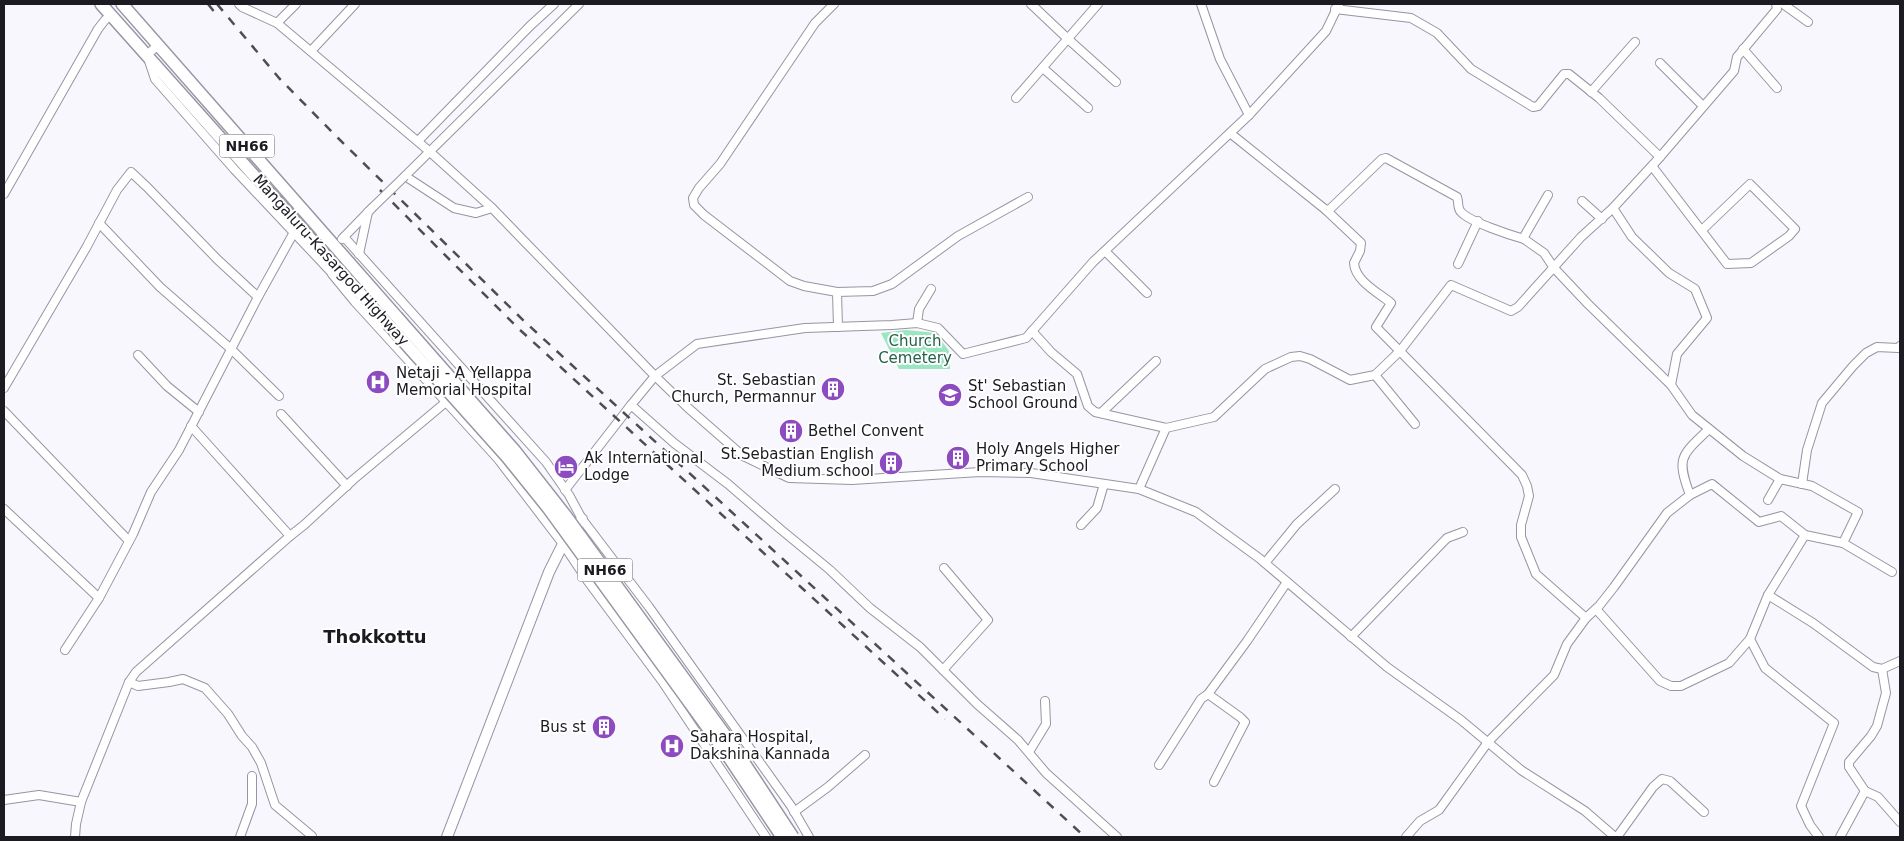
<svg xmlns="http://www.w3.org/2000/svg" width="1904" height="841" font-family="'DejaVu Sans',sans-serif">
<rect width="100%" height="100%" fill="#f7f7fd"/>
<polygon fill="#9ae6c1" points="906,330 936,333 949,351 950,369 899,369 881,333"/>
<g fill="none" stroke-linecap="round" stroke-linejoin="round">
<g stroke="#9695a3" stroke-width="10">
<g id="minor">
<polyline points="239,4 242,7 277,23 429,151 492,208"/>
<polyline points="579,4 405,176 454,208 476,213 492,208 655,376 687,407 743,456 789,478 852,480 980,472 1031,473 1139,489 1196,512 1259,558 1387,667 1461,720 1521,770 1585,811 1615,837"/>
<polyline points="834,4 815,23 720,164 699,188 693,198 694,205 704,215 790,281 804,286 837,292 873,291 892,284 958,236 1028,197"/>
<polyline points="1031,4 1068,39 1116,82"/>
<polyline points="1201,4 1220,59 1249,115"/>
<polyline points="1776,4 1777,9 1737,57 1734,71 1660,157 1613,208 1632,237 1669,273 1695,289 1707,318 1677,354 1671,385 1692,415 1743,456 1780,479 1812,486 1858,512 1843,543 1805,535 1768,595 1750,639 1765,668 1834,723 1801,806 1810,825 1819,837"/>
<polyline points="1783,4 1808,22"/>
<polyline points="1335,9 1411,18 1437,33 1471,69 1533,107 1538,106 1564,74 1569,74 1599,98 1660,157"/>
<polyline points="277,23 296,4"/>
<polyline points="158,45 147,55 155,79 234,169 332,273"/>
<polyline points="1743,49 1777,88"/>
<polyline points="311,51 355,4"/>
<polyline points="1660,63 1703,106"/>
<polyline points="1043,68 1088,108"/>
<polyline points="1591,92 1635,42"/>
<polyline points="1016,98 1098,4"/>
<path d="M1230 133 1326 210 1330 209 1382 159 1386 158 1457 197C1459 202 1457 208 1461 212 1470 222 1510 235 1524 239"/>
<polyline points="418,141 530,26 554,4"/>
<polyline points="1652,166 1727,264 1751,263 1789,236 1795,229 1750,184 1702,230"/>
<polyline points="4,194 98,29 105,20 111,15"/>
<polyline points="1548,195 1525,235 1524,239 1544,253 1554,268 1588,304 1671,385"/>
<polyline points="1582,201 1602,219"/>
<path d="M1326 210 1361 243 1360 251 1354 263C1355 281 1379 293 1391 303L1376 327 1522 475 1527 486 1529 496 1521 525V537L1536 574 1586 618"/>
<polyline points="99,223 160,287 231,349 279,396"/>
<polyline points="344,237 546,462 569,495 582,519 649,607 791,806 809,837"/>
<polyline points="342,239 372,208"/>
<polyline points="1105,251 1147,293"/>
<polyline points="359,254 368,212"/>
<polyline points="329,261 332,274 355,302 498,459 563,544 587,580 662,681 766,837"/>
<polyline points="1458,264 1478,221"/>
<polyline points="837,292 838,327"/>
<polyline points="917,323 919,309 931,289"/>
<polyline points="1032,331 1051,352 1077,374 1088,406 1095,412 1166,428 1214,417 1265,369 1291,357 1300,356 1310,359 1350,380 1375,375"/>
<polyline points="138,355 167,386 199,412"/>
<polyline points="4,388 86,248 117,190 131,172 147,187 218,260 258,297"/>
<polyline points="631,405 674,443 728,484 779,528 830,570 870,608 920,647 977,704 1018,740 1046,773 1117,837"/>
<polyline points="4,411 129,541"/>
<polyline points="1101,413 1156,361"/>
<polyline points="281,414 347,486"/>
<polyline points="1415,424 1375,375 1400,351 1451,285 1511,311 1518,307 1581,237 1613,208"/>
<polyline points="191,426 290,536"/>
<polyline points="1802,484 1807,450 1822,403 1853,366 1866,353 1877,347 1898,348 1900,346"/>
<polyline points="1139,489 1166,428"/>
<polyline points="565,490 631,405 655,376 697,344 805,328 892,325 917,323 938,328 963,354 1026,338 1093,262 1249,115 1326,31 1339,4"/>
<path d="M1690 495C1676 457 1681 456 1709 429"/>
<polyline points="1768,500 1780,479"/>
<polyline points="4,509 99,598"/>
<polyline points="1081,525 1097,508 1104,484"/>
<polyline points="1843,543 1892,572"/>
<polyline points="1265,563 1297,524 1335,489"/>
<polyline points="1768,595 1813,623 1873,667 1882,669 1900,661"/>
<polyline points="1596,609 1660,681 1671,686 1681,686 1729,663 1750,639"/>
<polyline points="1351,637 1447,538 1463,532"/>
<polyline points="65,650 99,598 133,534 151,492 179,450 258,297 298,225"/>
<polyline points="1882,669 1886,693 1877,726 1871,736 1849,762 1849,767 1865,791 1878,797 1900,822"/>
<polyline points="943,670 988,620 944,568"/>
<polyline points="129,682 138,686 169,682 183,679 205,688 228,714 242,736 252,747 261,763 275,805 312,836"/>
<polyline points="1208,694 1240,717 1245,722 1214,782"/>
<polyline points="1029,752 1046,724 1045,701"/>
<polyline points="1159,765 1201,699 1208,694 1247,641 1287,582"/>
<polyline points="4,800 39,795 81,802"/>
<polyline points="794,812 828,787 865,755"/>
<polyline points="75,837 76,824 81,802 129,682 136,672 290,536 304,525 354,479 446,402"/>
<polyline points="240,837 252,804 252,776"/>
<polyline points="1406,837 1420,821 1439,810 1488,742 1554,675 1567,644 1586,618 1599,606 1614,587 1667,513 1690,495 1712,484 1759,522 1781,516 1805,535"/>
<polyline points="1617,837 1653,787 1662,779 1670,781 1704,812"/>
<polyline points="1840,837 1865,791"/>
</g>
</g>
<g stroke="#9695a3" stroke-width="12">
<polyline id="major" points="447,837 549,572 563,544 582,519"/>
</g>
<g stroke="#9695a3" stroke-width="14">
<g id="highway">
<polyline points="101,4 298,225 388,324"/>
<polyline points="122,4 397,317"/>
</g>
</g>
<use href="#minor" stroke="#fff" stroke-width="8"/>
<use href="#major" stroke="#fff" stroke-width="10"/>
<use href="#highway" stroke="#fff" stroke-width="11"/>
<g stroke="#4e4d53" stroke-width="2.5" stroke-dasharray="9 9" stroke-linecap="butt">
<polyline points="208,4 219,18"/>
<polyline points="217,4 279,78 338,138 524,321 1085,837"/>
<polyline points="380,190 519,329 945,719"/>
</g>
<g stroke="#9695a3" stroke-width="10" stroke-linecap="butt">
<polyline id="minor-bridge" points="372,208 405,176"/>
</g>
<g stroke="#9695a3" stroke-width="14" stroke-linecap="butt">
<g id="highway-bridge">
<polyline points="397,317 515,451 566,516 731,743 793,837"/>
<polyline points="388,324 507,457 548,508 726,753 782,837"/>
</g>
</g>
<use href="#minor-bridge" stroke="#fff" stroke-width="8"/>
<use href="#highway-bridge" stroke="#fff" stroke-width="11"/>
</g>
<defs>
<g id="hospital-disc" transform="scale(1.25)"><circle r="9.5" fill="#8d4bc0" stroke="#fff"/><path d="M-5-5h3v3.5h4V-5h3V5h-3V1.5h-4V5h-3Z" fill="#fff"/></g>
<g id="building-disc" transform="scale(1.25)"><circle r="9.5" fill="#8d4bc0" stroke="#fff"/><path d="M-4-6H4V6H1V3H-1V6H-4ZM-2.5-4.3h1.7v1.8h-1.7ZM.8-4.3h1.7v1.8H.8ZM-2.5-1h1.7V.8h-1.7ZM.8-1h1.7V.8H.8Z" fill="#fff"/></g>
<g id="school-disc" transform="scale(1.25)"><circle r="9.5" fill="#8d4bc0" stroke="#fff"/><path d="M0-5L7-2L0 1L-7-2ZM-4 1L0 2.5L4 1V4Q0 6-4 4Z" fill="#fff"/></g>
<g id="hotel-disc" transform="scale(1.25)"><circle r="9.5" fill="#8d4bc0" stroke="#fff"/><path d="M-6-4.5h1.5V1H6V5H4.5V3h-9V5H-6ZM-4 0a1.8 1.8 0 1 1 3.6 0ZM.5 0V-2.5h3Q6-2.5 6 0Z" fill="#fff"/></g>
</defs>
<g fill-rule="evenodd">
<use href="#hospital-disc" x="378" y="382"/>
<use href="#building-disc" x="833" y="389"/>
<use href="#school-disc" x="950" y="395"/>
<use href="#building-disc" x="791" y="431"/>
<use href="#building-disc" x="958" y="458"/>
<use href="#building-disc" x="891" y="463"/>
<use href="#hotel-disc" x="566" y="467"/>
<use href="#building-disc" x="604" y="727"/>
<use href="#hospital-disc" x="672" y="746"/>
</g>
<g text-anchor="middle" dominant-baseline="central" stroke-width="4" stroke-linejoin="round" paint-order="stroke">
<g fill="#fff" stroke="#605f64" stroke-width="1">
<rect x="219.5" y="134.5" width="55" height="23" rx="4"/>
<rect x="577.5" y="558.5" width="55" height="23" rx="4"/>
</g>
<g font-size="14" font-weight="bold" fill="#1c1b21">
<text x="247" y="146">NH66</text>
<text x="605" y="570">NH66</text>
</g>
<g font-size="15" fill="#1c1b21" stroke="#fff">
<text transform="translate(331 260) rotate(48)">Mangaluru-Kasargod Highway</text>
</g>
<g font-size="15" fill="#236247" stroke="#fff">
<text x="915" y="341">Church<tspan x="915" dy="17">Cemetery</tspan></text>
</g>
<g font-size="15" fill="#1c1b21" stroke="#fff" text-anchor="start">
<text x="396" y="373">Netaji - A Yellappa<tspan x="396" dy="17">Memorial Hospital</tspan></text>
<text x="816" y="380" text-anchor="end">St. Sebastian<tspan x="816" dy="17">Church, Permannur</tspan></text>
<text x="968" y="386">St' Sebastian<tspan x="968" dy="17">School Ground</tspan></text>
<text x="808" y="431">Bethel Convent</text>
<text x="976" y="449">Holy Angels Higher<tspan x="976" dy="17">Primary School</tspan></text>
<text x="874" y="454" text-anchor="end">St.Sebastian English<tspan x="874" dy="17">Medium school</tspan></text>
<text x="584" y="458">Ak International<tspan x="584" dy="17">Lodge</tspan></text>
<text x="586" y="727" text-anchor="end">Bus st</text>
<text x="690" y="737">Sahara Hospital,<tspan x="690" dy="17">Dakshina Kannada</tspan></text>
</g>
<g font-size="18" font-weight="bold" fill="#1c1b21" stroke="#fff">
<text x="375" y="636">Thokkottu</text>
</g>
</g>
<rect width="1904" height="841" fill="none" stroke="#1c1b21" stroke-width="10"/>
</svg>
